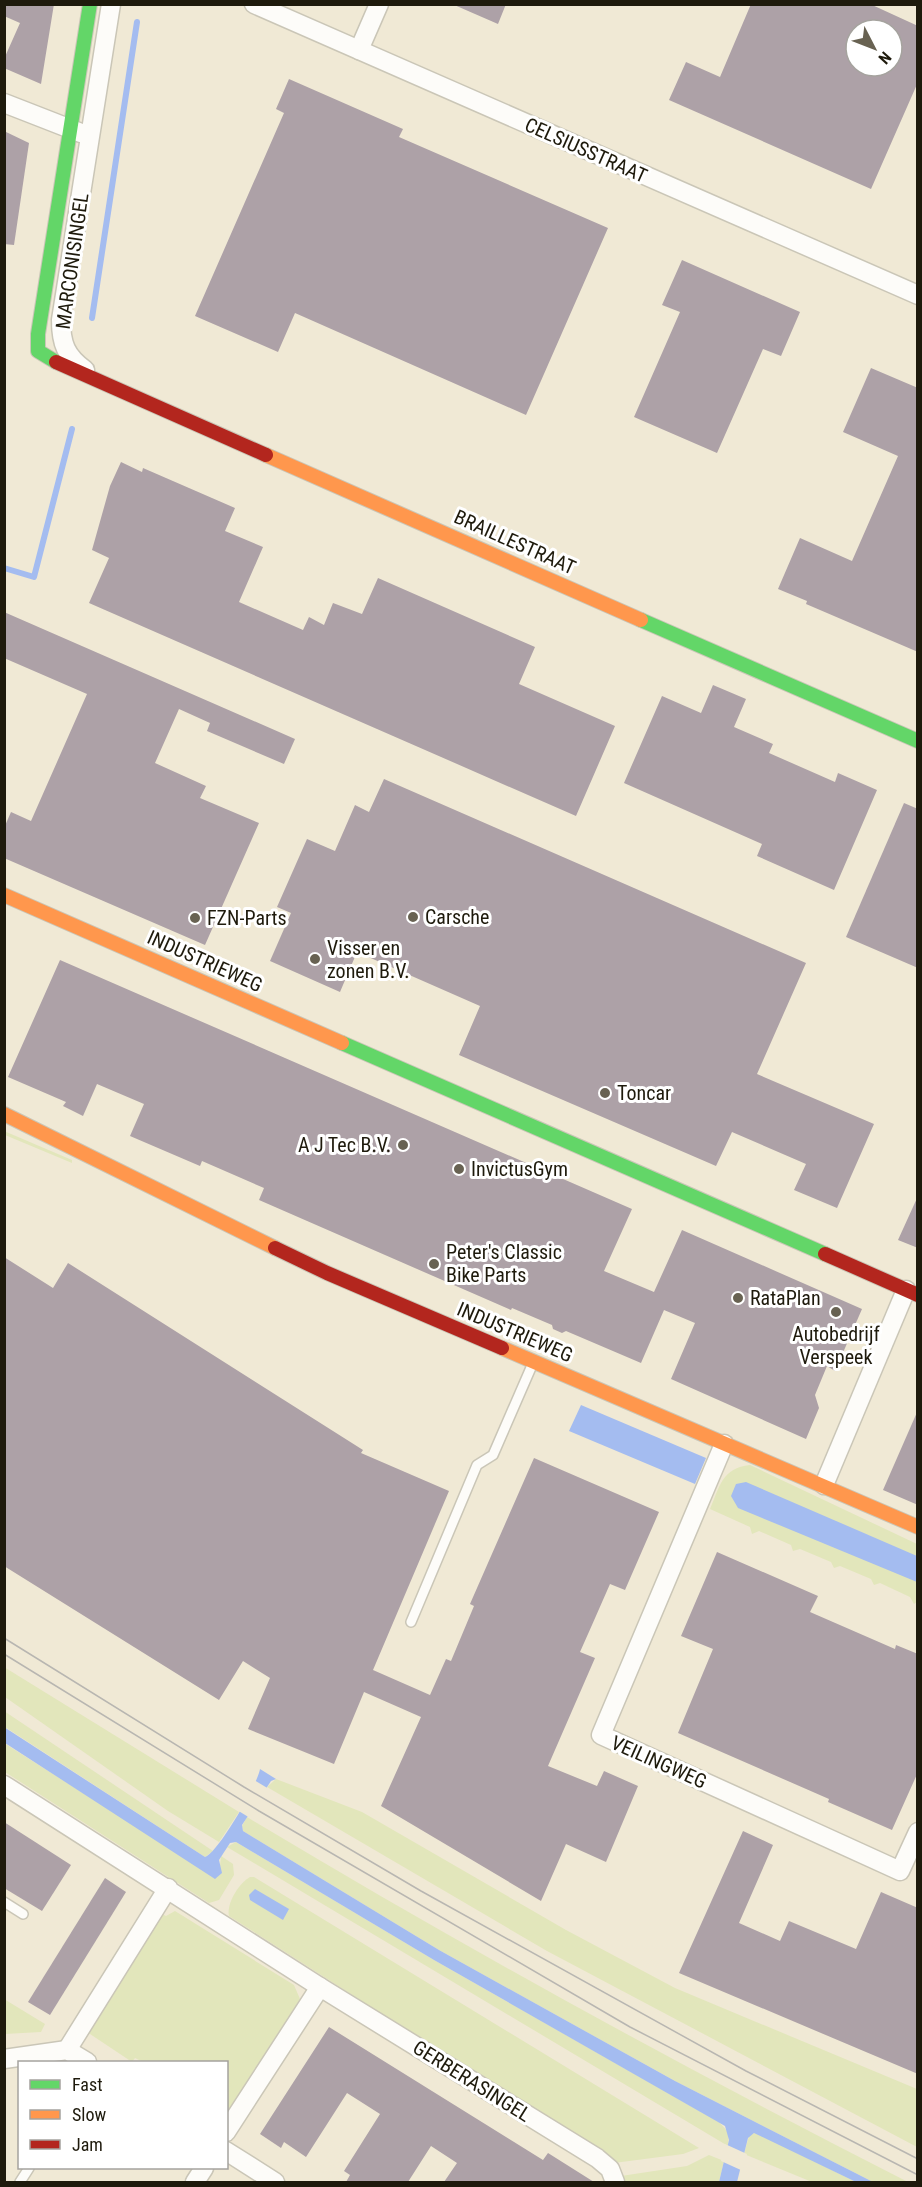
<svg xmlns="http://www.w3.org/2000/svg" width="922" height="2187" font-family="'Roboto Condensed',sans-serif">
<rect width="100%" height="100%" fill="#f0e9d5"/>
<g fill="#e2e6bb">
<polygon points="4,1131 72,1160 72,1163 5,1135"/>
<path d="M750 1465 917 1544V1602L914 1604 910 1597 880 1583 874 1585 871 1579 840 1566 834 1568 831 1562 800 1549 793 1551 791 1545 759 1531 752 1534 750 1527 710 1509C720 1486 722 1468 750 1465Z"/>
<polygon points="4,1667 239,1812 219,1842 168,1811 5,1697"/>
<polygon points="4,1711 213,1851 205,1857 5,1727"/>
<polygon points="4,1743 132,1824 220,1866 221,1856 233,1864 234,1875 219,1900 209,1903 5,1772"/>
<polygon points="276,1779 362,1812 566,1930 675,1988 917,2089 917,2147 547,1951 267,1787"/>
<path d="M247 1817C463 1947 684 2068 908 2182H873L675 2081 439 1950 243 1831 242 1826Z"/>
<polygon points="236,1842 434,1960 719,2122 729,2133 728,2146 227,1847"/>
<path d="M250 1877H254L699 2148 683 2154 614 2163 229 1916C226 1904 239 1883 250 1877Z"/>
<polygon points="175,1911 294,1985 300,1999 231,2111 227,2113 226,2062 143,2062 135,2058 132,2062 87,2032 162,1914 166,1916"/>
<polygon points="4,1999 45,2024 41,2032 5,2034"/>
<polygon points="754,2133 757,2133 856,2182 812,2182 744,2154 749,2136"/>
<polygon points="709,2155 724,2161 719,2182 624,2182 621,2176 687,2166"/>
</g>
<g fill="#a4bcf0">
<polygon points="581,1405 706,1458 695,1484 569,1431"/>
<polygon points="746,1482 917,1556 917,1582 738,1508 731,1496 736,1484"/>
<path d="M4 1727 205 1857C217 1854 258 1784 260 1769L276 1779 271 1781 242 1825 243 1831 439 1950 675 2081 873 2182H856L754 2133 748 2138 737 2182H719L729 2140 725 2126 434 1960 236 1842 230 1843 219 1860 222 1873 215 1879 5 1743Z"/>
<polygon points="255,1889 289,1909 283,1920 250,1900 249,1895"/>
</g>
<g fill="#f0e9d5">
<polygon points="254,1780 269,1789 250,1818 237,1810"/>
<polygon points="725,2144 747,2154 743,2171 721,2161"/>
</g>
<g fill="none" stroke-linecap="round" stroke-linejoin="round">
<g stroke="#a4bcf0" stroke-width="6">
<polyline points="92,318 137,22"/>
<polyline points="4,568 34,577 72,429"/>
</g>
</g>
<g fill="#ada1a7" fill-rule="evenodd">
<polygon points="4,4 54,4 41,84 4,68 4,59 20,23 4,16"/>
<polygon points="452,4 506,4 498,24"/>
<path d="M751 4H870L918 26V82L871 189 669 100 686 62 720 77ZM856 30H892V66H856Z"/>
<polygon points="289,79 403,129 399,137 608,228 526,415 295,313 278,352 195,316 284,113 276,109"/>
<polygon points="4,131 29,143 14,245 4,244"/>
<polygon points="682,260 800,312 781,356 763,349 717,453 634,417 680,312 662,305"/>
<polygon points="871,368 918,388 918,652 806,604 807,601 778,589 800,538 852,561 898,456 843,432"/>
<polygon points="121,462 142,472 143,468 235,508 225,531 263,547 239,602 303,630 309,617 324,625 333,603 362,614 378,578 535,647 519,684 615,726 576,816 89,603 109,558 92,550 110,486"/>
<polygon points="4,612 295,739 284,764 207,731 210,723 179,709 155,763 206,786 200,798 259,823 205,945 4,858 4,828 11,812 31,821 87,694 4,658"/>
<polygon points="713,685 746,699 734,727 773,744 769,753 835,782 838,773 877,790 834,890 757,856 762,844 624,783 662,696 701,713"/>
<polygon points="384,779 806,963 757,1074 874,1124 837,1208 794,1190 806,1164 732,1132 716,1166 459,1055 480,1006 357,952 340,992 270,961 291,913 277,907 307,839 335,851 355,805 369,812"/>
<polygon points="904,803 918,809 918,968 846,937"/>
<polygon points="60,960 632,1209 604,1271 654,1292 682,1230 862,1309 835,1371 827,1366 815,1395 819,1408 806,1439 671,1379 695,1323 664,1310 641,1363 566,1331 562,1333 553,1329 552,1325 512,1308 511,1310 259,1200 264,1188 202,1161 200,1166 130,1136 144,1104 97,1084 83,1116 63,1106 66,1102 8,1077"/>
<polygon points="918,1196 918,1248 898,1240"/>
<polygon points="4,1257 53,1288 68,1263 363,1450 361,1453 449,1491 373,1670 430,1695 446,1659 451,1661 474,1606 470,1604 534,1458 659,1512 625,1590 610,1584 592,1625 580,1652 595,1658 548,1766 597,1786 604,1771 638,1786 606,1862 566,1844 541,1901 381,1806 421,1717 364,1692 334,1764 248,1729 270,1678 243,1661 219,1700 4,1566"/>
<polygon points="918,1410 918,1505 883,1490"/>
<polygon points="717,1552 818,1596 810,1612 895,1649 896,1645 918,1654 918,1772 892,1830 828,1802 829,1799 678,1733 713,1649 681,1636"/>
<polygon points="4,1822 71,1865 42,1911 4,1888"/>
<polygon points="743,1831 773,1845 739,1923 780,1941 789,1921 856,1949 881,1892 918,1908 918,2074 679,1973"/>
<polygon points="105,1878 126,1892 50,2015 28,2002"/>
<polygon points="329,2027 543,2160 548,2153 594,2182 444,2182 457,2163 431,2146 408,2182 346,2182 350,2175 344,2171 380,2114 347,2093 306,2157 284,2142 281,2148 260,2134"/>
</g>
<g fill="none" stroke-linecap="round" stroke-linejoin="round">
<g stroke="#cac6b7" stroke-width="12">
<g id="lane">
<polyline points="411,1622 477,1465 493,1455 533,1363"/>
<polyline points="4,1902 23,1914"/>
<polyline points="20,2182 29,2168"/>
</g>
</g>
<g stroke="#cac6b7" stroke-width="21">
<g id="street">
<polyline points="254,4 918,295"/>
<polyline points="359,50 379,4"/>
<polyline points="4,103 81,133"/>
<path d="M85 370C66 356 61 344 61 320L111 4"/>
<polyline points="724,1444 601,1735 900,1871 918,1832"/>
<polyline points="824,1485 906,1290"/>
<polyline points="4,1785 320,1987 597,2158 610,2169 615,2182"/>
<polyline points="67,2050 168,1888"/>
<polyline points="4,2059 67,2050 87,2062"/>
<polyline points="226,2132 320,1987"/>
<polyline points="226,2151 275,2182"/>
<polyline points="195,2182 204,2168"/>
</g>
</g>
<g stroke="#cac6b7" stroke-width="16">
<g id="fast">
<polyline points="56,362 38,351 38,334 90,4"/>
<polyline points="641,620 918,741"/>
<polyline points="342,1043 825,1254"/>
</g>
</g>
<g stroke="#cac6b7" stroke-width="16">
<g id="slow">
<polyline points="266,455 641,620"/>
<polyline points="4,895 342,1043"/>
<polyline points="4,1114 275,1248"/>
<polyline points="502,1348 918,1527"/>
</g>
</g>
<g stroke="#cac6b7" stroke-width="16">
<g id="jam">
<polyline points="56,362 266,455"/>
<polyline points="275,1248 327,1273 502,1348"/>
<polyline points="825,1254 918,1295"/>
</g>
</g>
<use href="#lane" stroke="#fdfcf9" stroke-width="9"/>
<use href="#street" stroke="#fdfcf9" stroke-width="18"/>
<use href="#fast" stroke="#63d668" stroke-width="14"/>
<use href="#slow" stroke="#ff974d" stroke-width="14"/>
<use href="#jam" stroke="#b3261e" stroke-width="14"/>
<g stroke="#b8b6b1" stroke-width="1.5">
<polyline points="4,1638 244,1787 421,1891 746,2071 918,2159"/>
<polyline points="4,1654 259,1811 630,2027 918,2175"/>
</g>
</g>
<g fill="#686252" stroke="#fff" stroke-width="2">
<circle cx="413" cy="917" r="6"/>
<circle cx="195" cy="918" r="6"/>
<circle cx="315" cy="959" r="6"/>
<circle cx="605" cy="1093" r="6"/>
<circle cx="403" cy="1145" r="6"/>
<circle cx="459" cy="1169" r="6"/>
<circle cx="434" cy="1264" r="6"/>
<circle cx="738" cy="1298" r="6"/>
<circle cx="836" cy="1312" r="6"/>
</g>
<g text-anchor="middle" dominant-baseline="central" stroke-width="6" stroke-linejoin="round" paint-order="stroke">
<g font-size="20" fill="#1e1a0c" stroke="#fff">
<text transform="translate(586 150) rotate(24)">CELSIUSSTRAAT</text>
<text transform="translate(72 261) rotate(-82)">MARCONISINGEL</text>
<text transform="translate(515 542) rotate(24)">BRAILLESTRAAT</text>
<text transform="translate(205 961) rotate(24)">INDUSTRIEWEG</text>
<text transform="translate(515 1332) rotate(23)">INDUSTRIEWEG</text>
<text transform="translate(659 1762) rotate(24)">VEILINGWEG</text>
<text transform="translate(472 2081) rotate(32)">GERBERASINGEL</text>
</g>
<g font-size="20" fill="#1e1a0c" stroke="#fff" text-anchor="start">
<text x="425" y="917">Carsche</text>
<text x="207" y="918">FZN-Parts</text>
<text x="327" y="948">Visser en<tspan x="327" dy="23">zonen B.V.</tspan></text>
<text x="617" y="1093">Toncar</text>
<text x="391" y="1145" text-anchor="end">A J Tec B.V.</text>
<text x="471" y="1169">InvictusGym</text>
<text x="446" y="1252">Peter's Classic<tspan x="446" dy="23">Bike Parts</tspan></text>
<text x="750" y="1298">RataPlan</text>
<text x="836" y="1334" text-anchor="middle">Autobedrijf<tspan x="836" dy="23">Verspeek</tspan></text>
</g>
</g>
<rect width="922" height="2187" fill="none" stroke="#1e1a0c" stroke-width="12"/>
<rect x="18" y="2061" width="210" height="108" fill="#ffffff" stroke="#a5a39e" stroke-width="1.5"/>
<rect x="30" y="2080" width="30" height="9" fill="#63d668" stroke="#a5a39e" stroke-width="1.5"/>
<text x="72" y="2091" font-size="18" fill="#1e1a0c">Fast</text>
<rect x="30" y="2110" width="30" height="9" fill="#ff974d" stroke="#a5a39e" stroke-width="1.5"/>
<text x="72" y="2121" font-size="18" fill="#1e1a0c">Slow</text>
<rect x="30" y="2140" width="30" height="9" fill="#b3261e" stroke="#a5a39e" stroke-width="1.5"/>
<text x="72" y="2151" font-size="18" fill="#1e1a0c">Jam</text>
<g transform="translate(874 48) rotate(132)"><circle r="28" fill="#ffffff" stroke="#a5a39e" stroke-width="1.5"/>
<path d="M0-4.5L10 22L0 15L-10 22Z" fill="#686252"/>
<text y="-9" font-size="16" font-weight="bold" text-anchor="middle" fill="#1e1a0c">N</text>
</g>
</svg>
